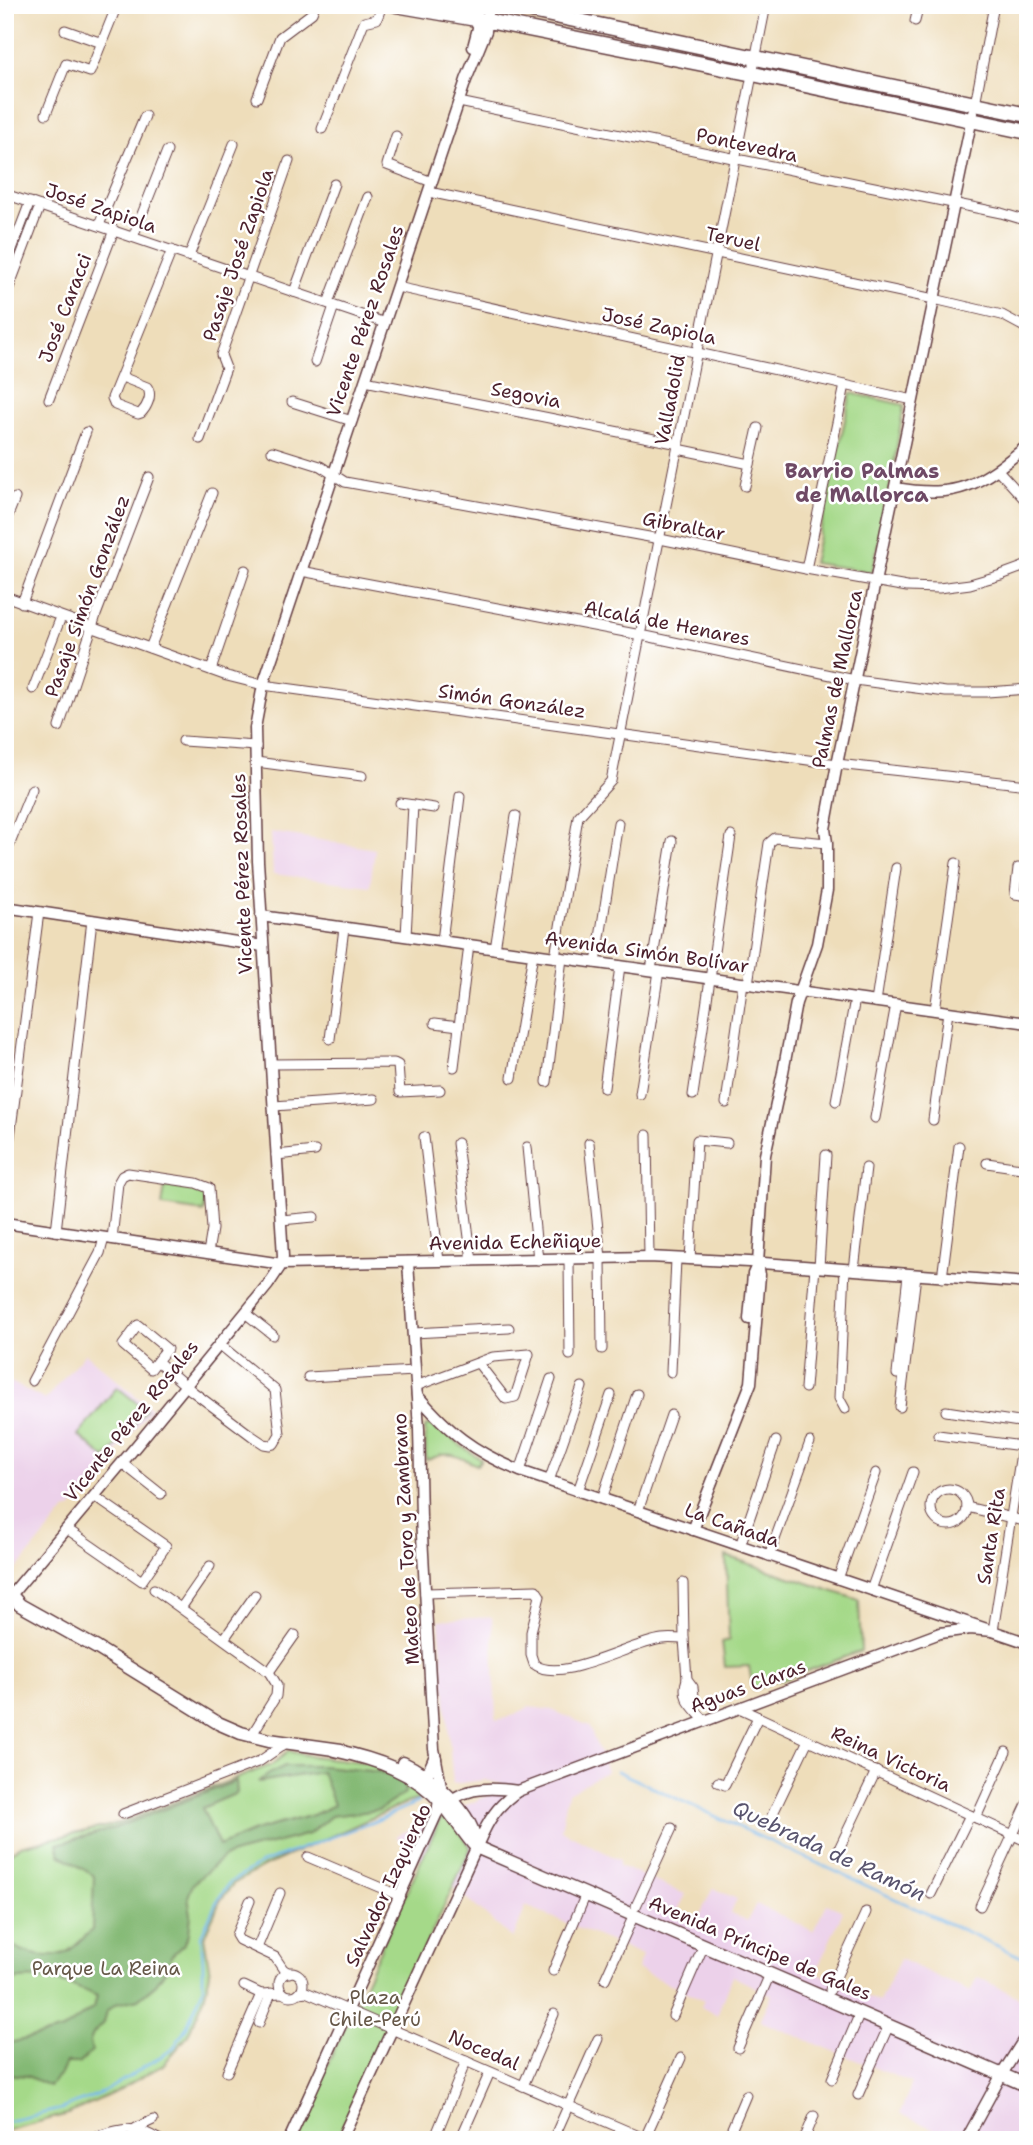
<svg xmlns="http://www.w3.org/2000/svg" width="1033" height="2145" font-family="'Shantell Sans',sans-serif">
<rect width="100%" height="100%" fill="#fff"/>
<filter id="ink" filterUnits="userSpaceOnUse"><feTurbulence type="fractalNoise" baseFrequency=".0143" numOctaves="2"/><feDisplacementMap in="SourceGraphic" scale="14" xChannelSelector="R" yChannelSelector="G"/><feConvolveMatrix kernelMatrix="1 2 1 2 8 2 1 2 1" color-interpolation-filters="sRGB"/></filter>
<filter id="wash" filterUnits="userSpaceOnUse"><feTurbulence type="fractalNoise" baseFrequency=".00686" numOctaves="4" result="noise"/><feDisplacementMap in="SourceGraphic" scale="28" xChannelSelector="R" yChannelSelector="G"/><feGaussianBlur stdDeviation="1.57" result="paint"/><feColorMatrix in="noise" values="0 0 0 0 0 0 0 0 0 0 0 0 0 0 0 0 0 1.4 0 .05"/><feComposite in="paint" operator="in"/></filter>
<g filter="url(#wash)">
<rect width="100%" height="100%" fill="#eeddba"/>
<g fill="#ecd1ea">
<polygon points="271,832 375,849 370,886 273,874"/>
<polygon points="85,1353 151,1409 72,1508 64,1512 13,1574 6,1575 5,1379 45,1400"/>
<polygon points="492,1617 496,1720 506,1718 530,1707 552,1710 589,1726 607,1771 568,1793 561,1830 620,1860 619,1866 685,1894 677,1912 697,1921 713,1888 737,1899 731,1913 747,1921 756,1904 813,1931 827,1904 843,1911 816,1972 879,2002 900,1959 970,1992 978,1977 1028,2002 1028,2140 959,2140 900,2114 912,2083 760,2021 772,1995 732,1976 717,2015 701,2007 704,2000 637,1969 642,1955 526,1906 513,1939 395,1836 510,1786 485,1780 453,1784 439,1620"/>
</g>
<g fill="#a5d989" stroke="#787c5a" stroke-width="2">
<polygon points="851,393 904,405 890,487 872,572 813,563"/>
<polygon points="165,1186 204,1192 206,1196 204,1212 162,1206"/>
<polygon points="117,1387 146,1410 106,1459 78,1435"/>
<path d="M438 1423 457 1443 481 1459 477 1465C466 1461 454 1452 442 1455 436 1456 432 1459 426 1460L425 1427 431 1424Z"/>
<polygon points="726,1556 859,1600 861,1651 783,1680 767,1681 767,1685 753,1690 749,1666 725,1667 722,1642 729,1640"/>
<path d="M289 1751C327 1763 373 1755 407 1777 414 1781 420 1791 426 1797L403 1804 265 1866 233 1884 220 1901 204 1937 210 1973 204 1998 187 2037 163 2065 113 2093 68 2114 5 2131V1856L20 1846 117 1824 271 1765Z"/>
<polygon points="446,1813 470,1846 470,1850 336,2140 293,2140 442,1815"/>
</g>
<path fill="#84b975" stroke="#676c50" stroke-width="2" d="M285 1766H323L380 1772 404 1781 405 1793 379 1810 331 1816 309 1834 236 1853 224 1857 214 1865 193 1884 188 1897 191 1914 189 1934 184 1944 171 1956 169 1965 156 1984 138 1999 116 2004 106 2012 103 2023 93 2034 90 2041 92 2051 79 2063H66L61 2074 49 2086 27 2076 5 2074V2044L63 2030 94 2007 97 1996C70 1983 34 1973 5 1982V1941C21 1952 45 1961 65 1953 74 1949 84 1937 92 1930L94 1876 60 1854 57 1844 115 1828 236 1781 237 1793 202 1808 219 1846 257 1830 313 1815 334 1805 322 1772 258 1782 272 1772Z"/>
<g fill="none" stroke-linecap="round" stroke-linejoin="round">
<g stroke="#76b7eb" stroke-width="2.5">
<polyline points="617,1771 1028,1960"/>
<polyline points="5,2122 61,2109 104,2092 173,2049 187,2026 203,1989 203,1963 201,1936 216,1903 229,1883 262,1863 373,1822 418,1802"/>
</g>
</g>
</g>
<g filter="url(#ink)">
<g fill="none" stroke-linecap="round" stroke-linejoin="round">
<g stroke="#633c40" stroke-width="11">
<g id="minor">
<polyline points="915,21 919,5"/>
<polyline points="65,30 102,43"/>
<polyline points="257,98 280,37 312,13 315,5"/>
<polyline points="459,102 1001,213 1028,221"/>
<polyline points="975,104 994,5"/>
<polyline points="5,107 7,103"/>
<polyline points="46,114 66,64 90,72 117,5"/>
<polyline points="1024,114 1028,97"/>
<polyline points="322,129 364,22 377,19 382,5"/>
<polyline points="396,136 387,165 432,182"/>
<polyline points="429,192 934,299 1002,315 1028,329"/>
<polyline points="5,194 385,323"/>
<polyline points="99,225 145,116"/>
<polyline points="133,237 167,151"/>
<polyline points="189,256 234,144"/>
<polyline points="5,268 30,202"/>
<polyline points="397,287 913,400"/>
<polyline points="294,292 334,184"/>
<polyline points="5,298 40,206"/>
<polyline points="328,303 368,197"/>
<polyline points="315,362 334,306"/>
<path d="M122 377 147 387C153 395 147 407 141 413L138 414 115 405 112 398 172 250"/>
<polyline points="365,381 679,444"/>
<polyline points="49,399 114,230"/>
<polyline points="292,402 352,421"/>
<polyline points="200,439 226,368 221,355 289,161"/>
<polyline points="678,449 750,464"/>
<polyline points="272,451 320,466 345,482 660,539 806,569 907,587 939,588 970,584 1001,575 1028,565"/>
<polyline points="998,470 1028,503"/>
<polyline points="745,486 758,428"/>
<polyline points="5,523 15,498"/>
<polyline points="806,569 845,385"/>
<polyline points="301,571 641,635 855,680 946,692 987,692 1028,689"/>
<polyline points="5,596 227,676 263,685 837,764 1028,785"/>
<polyline points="22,603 86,432"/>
<polyline points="150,648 212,493"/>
<polyline points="211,670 245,570"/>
<polyline points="33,689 61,617"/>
<polyline points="59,727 96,615 149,477"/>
<polyline points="183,741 256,746"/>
<polyline points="256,762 362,776"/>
<polyline points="400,803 434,808"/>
<polyline points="5,856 32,789"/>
<polyline points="1018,868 1015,894 1028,896"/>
<polyline points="406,936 413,805"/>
<polyline points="442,941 460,796"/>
<polyline points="495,949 516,816"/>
<polyline points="555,957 578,817 611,781 766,5"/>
<polyline points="596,963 618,823"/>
<polyline points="651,970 672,841"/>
<polyline points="748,984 769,843 775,838 827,843"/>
<polyline points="876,1002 896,868"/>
<polyline points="935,1010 956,863"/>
<polyline points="435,1023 459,1026"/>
<polyline points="330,1039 344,928"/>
<polyline points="271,1064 394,1063 398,1065 400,1092 440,1090"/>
<polyline points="454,1067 469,945"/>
<polyline points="512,1078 533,954"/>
<polyline points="547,1082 562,958"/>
<polyline points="604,1088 620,966"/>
<polyline points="640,1094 659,971"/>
<polyline points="693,1095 731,836"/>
<polyline points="836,1101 855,999"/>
<polyline points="726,1103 743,983"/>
<polyline points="274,1106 374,1099"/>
<polyline points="875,1118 896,1004"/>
<polyline points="933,1120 948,1012"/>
<polyline points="647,1135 649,1257"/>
<polyline points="424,1137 439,1261"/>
<polyline points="457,1143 472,1261"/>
<polyline points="589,1143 601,1258 602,1349"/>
<polyline points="527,1147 538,1260"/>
<polyline points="276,1155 315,1151"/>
<polyline points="987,1163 1028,1169"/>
<polyline points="5,1175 39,912"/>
<polyline points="281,1220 314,1217"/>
<polyline points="56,1231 92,920"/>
<polyline points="112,1239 118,1183 122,1176 128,1173 196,1183 209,1188 212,1229 208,1253"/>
<polyline points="569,1259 570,1355"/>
<polyline points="690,1259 697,1140 727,1143"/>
<polyline points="819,1267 826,1155"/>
<polyline points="854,1270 866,1168"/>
<polyline points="942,1278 959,1146"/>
<polyline points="245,1313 273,1335"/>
<polyline points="413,1333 509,1328"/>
<polyline points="157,1361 167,1349 138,1325 123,1345 151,1369 157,1361 192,1391 252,1436 264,1444 270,1445 274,1444 280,1434 275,1390 219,1344"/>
<polyline points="671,1372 676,1259"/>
<polyline points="897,1374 908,1275"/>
<polyline points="308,1377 415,1371"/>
<polyline points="32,1381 100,1253 104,1238"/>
<polyline points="416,1386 493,1357 529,1354 515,1397 506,1399 478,1363"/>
<polyline points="805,1388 815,1267"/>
<polyline points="900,1407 916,1275"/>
<polyline points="845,1409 839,1398 845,1269"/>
<polyline points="946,1411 1026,1423"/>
<polyline points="938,1435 1022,1446"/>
<polyline points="122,1463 161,1494"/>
<polyline points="520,1471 551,1379"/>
<polyline points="549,1481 582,1387"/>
<circle cx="949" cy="1507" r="18"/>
<polyline points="578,1491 611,1395"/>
<polyline points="602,1499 637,1394"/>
<polyline points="967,1507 1028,1522"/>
<polyline points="638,1511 671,1415"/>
<polyline points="67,1529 142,1581 166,1546 94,1496"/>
<polyline points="740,1546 776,1441"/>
<polyline points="769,1556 810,1442"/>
<polyline points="838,1579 876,1473"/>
<polyline points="683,1583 684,1639"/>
<polyline points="154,1589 269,1672 277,1685 276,1696 251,1736"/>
<polyline points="871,1590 913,1472"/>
<path d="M425 1593 536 1590 540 1596 531 1632V1655L534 1664C560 1685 630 1643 662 1639 669 1638 677 1639 684 1639L687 1679 693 1687 694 1696 690 1702"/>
<polyline points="181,1608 210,1566"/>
<polyline points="993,1631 1028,1409"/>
<polyline points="224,1639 255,1595"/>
<polyline points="269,1672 295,1635"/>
<path d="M687 1679C680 1698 692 1706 704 1720"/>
<polyline points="739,1708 1028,1842"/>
<polyline points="718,1782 725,1785 758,1717"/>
<polyline points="123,1814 260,1761 286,1743"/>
<polyline points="976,1818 1006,1752"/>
<polyline points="767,1826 808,1740"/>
<polyline points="836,1855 876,1771"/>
<polyline points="308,1857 400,1896"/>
<polyline points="931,1894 970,1815"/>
<polyline points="250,1901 236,1935 239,1940 275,1957 283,1969 289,1973"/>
<polyline points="636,1906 672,1828"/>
<polyline points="980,1906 1028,1802"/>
<polyline points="257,1948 280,1893"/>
<polyline points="553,1971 586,1894"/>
<circle cx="291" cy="1984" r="12"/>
<polyline points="605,1979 634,1915"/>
<polyline points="244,1986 261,1994 283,1993"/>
<polyline points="830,1990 866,1912"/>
<polyline points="299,1993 306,1992 648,2140"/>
<polyline points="673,2016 704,1945"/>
<polyline points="259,2023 271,1993"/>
<polyline points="738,2048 770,1974"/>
<polyline points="227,2072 261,1994"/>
<polyline points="832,2079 860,2013"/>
<polyline points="523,2086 554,2014"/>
<polyline points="858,2095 889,2025"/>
<polyline points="136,2128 153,2120"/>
<polyline points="645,2138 681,2058"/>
<path d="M85 2140C116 2131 129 2121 160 2140"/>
<polyline points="434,2140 466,2061"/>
<polyline points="460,2140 490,2072"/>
<polyline points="553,2140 598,2039"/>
<polyline points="727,2140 746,2095"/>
<polyline points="804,2140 814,2116"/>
</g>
</g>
<g stroke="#633c40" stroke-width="13">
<g id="tertiary">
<polyline points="473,47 478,28 476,5"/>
<path d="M895 488C960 499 979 485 1028 445"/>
<polyline points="5,907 263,946"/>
<polyline points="261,916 1028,1023"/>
<polyline points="5,1223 282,1264 649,1257 749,1262 1028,1283"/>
<polyline points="408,1262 419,1429 421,1518 434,1749 441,1786 437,1813"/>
<polyline points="749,1319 753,1274 758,1263"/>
<path d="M417 1395C450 1433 472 1451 520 1471L1028 1643"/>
<polyline points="693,1530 751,1383 760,1275 758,1263 765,1155 783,1072 796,1003 817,944 827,890 827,843 825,829 837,764 973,113"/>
<polyline points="11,1595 137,1445 268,1285 282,1264 283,1256 258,861 255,728 263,685 466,80 486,31 489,5"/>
<path d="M289 2140 437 1813C460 1787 485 1786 518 1791"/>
<path d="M341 2140 483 1833C492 1814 501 1803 518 1791L940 1633 970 1629 993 1631"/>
<polyline points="966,2140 1002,2074 1028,2033"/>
</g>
</g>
<g stroke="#633c40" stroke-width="15">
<g id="secondary">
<polyline points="5,1591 11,1595 20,1605 97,1648 218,1723 241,1733 269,1740 341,1750"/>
<path d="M334 1750C375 1759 414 1771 443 1804 455 1818 464 1834 476 1847L1028 2086"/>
<path d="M403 1763C431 1776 474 1813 476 1846"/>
<path d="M421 1773C430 1774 432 1765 435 1758"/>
</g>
</g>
<g stroke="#633c40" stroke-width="17">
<g id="primary">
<polyline points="396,5 493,22 753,74 1028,132"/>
<polyline points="503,5 1028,115"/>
</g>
</g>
<use href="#minor" stroke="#fff" stroke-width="9"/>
<use href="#tertiary" stroke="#fff" stroke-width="10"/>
<use href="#secondary" stroke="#fff" stroke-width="12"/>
<use href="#primary" stroke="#fff" stroke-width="14"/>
</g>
</g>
<g text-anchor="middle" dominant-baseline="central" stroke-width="5" stroke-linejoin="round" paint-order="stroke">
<g font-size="19" fill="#4a1f2b" stroke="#fff">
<text transform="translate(747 145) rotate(12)">Pontevedra</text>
<text transform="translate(101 208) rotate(19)">José Zapiola</text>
<text transform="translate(733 239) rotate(12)">Teruel</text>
<text transform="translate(238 255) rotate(-71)">Pasaje José Zapiola</text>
<text transform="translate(65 308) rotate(-69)">José Caracci</text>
<text transform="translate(365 321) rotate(-71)">Vicente Pérez Rosales</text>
<text transform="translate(659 326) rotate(12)">José Zapiola</text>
<text transform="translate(526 395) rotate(11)">Segovia</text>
<text transform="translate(670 400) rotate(-79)">Valladolid</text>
<text transform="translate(684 526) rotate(11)">Gibraltar</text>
<text transform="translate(87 596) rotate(-70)">Pasaje Simón González</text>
<text transform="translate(667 623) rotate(11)">Alcalá de Henares</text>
<text transform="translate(837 679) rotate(-78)">Palmas de Mallorca</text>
<text transform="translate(512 701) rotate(8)">Simón González</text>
<text transform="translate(242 874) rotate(-92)">Vicente Pérez Rosales</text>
<text transform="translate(647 952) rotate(8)">Avenida Simón Bolívar</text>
<text transform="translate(515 1242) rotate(-1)">Avenida Echeñique</text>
<text transform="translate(131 1421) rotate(-51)">Vicente Pérez Rosales</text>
<text transform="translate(732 1525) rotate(19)">La Cañada</text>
<text transform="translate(991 1536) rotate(-81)">Santa Rita</text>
<text transform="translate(406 1539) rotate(-93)">Mateo de Toro y Zambrano</text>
<text transform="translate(748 1686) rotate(-20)">Aguas Claras</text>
<text transform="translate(891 1759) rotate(25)">Reina Victoria</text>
<text transform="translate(388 1885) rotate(-65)">Salvador Izquierdo</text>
<text transform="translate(760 1948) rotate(23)">Avenida Príncipe de Gales</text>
<text transform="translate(484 2050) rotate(23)">Nocedal</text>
</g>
<g font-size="19" fill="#655747" stroke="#fff">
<text x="106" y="1968">Parque La Reina</text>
<text x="375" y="1997">Plaza<tspan x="375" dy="22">Chile-Perú</tspan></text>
</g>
<g font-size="21" font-weight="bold" fill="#6f4a66" stroke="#fff">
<text x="862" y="471">Barrio Palmas<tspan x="862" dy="24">de Mallorca</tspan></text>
</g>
<g font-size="21" font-style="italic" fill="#59546e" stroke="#fff">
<text transform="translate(829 1851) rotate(25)">Quebrada de Ramón</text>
</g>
</g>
<rect width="1033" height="2145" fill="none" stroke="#fff" stroke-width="28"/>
</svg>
